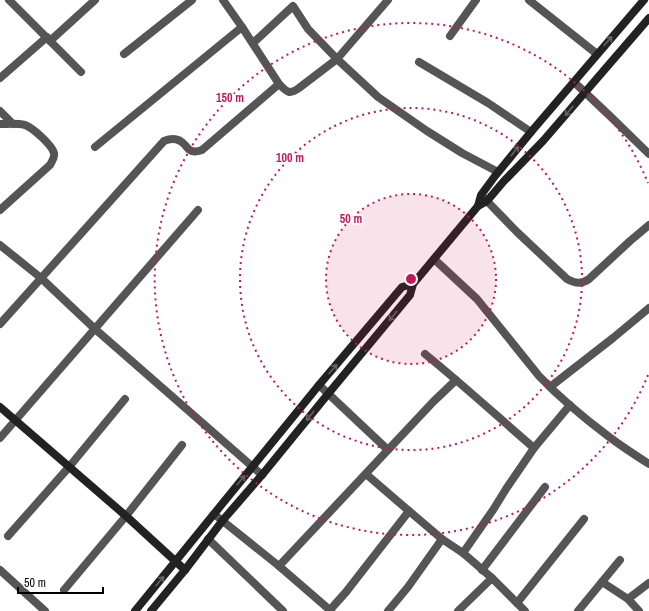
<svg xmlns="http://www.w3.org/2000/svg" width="649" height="611" font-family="'Archivo Narrow',sans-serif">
<rect width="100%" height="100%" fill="#fff"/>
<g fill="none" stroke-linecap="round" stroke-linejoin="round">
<g stroke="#555" stroke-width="8">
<polyline points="9,0 81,72"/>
<path d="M223 0 242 27 279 84C287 92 289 95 299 88L337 59 388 0"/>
<polyline points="529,0 597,54"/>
<polyline points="450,36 476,0"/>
<polyline points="50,41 95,0"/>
<polyline points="253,43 293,6 308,29 337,59 378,97 427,131 462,153 498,172"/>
<polyline points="124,54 192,0"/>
<polyline points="419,62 488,103 531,132"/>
<polyline points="0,78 47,37"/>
<polyline points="574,82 611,117 649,154"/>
<polyline points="0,111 13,124"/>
<path d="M0 124C8 124 17 123 25 125 33 128 52 145 54 153 55 158 52 161 50 165L0 210"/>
<polyline points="95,147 242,27"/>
<path d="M483 197 517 232 567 279C574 283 581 285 589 279L630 241 649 225"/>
<polyline points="0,245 41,278 95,329 262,475"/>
<path d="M434 259 477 299 539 376C560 398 584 418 608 436 621 446 635 455 649 464"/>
<path d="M0 324 164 141C171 138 179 138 185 145 187 147 188 150 192 151 195 152 199 151 202 150L279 84"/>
<path d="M425 354C462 384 498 417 534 448"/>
<polyline points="319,385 388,450"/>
<polyline points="550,387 613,338 649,308"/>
<polyline points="0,438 198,210"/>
<polyline points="366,474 409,511 442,539 463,553 492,578 525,611"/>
<polyline points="214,514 279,566 331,611"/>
<polyline points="8,536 69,467 125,399"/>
<polyline points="208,539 283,611"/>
<polyline points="463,553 493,510 506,489 534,448 570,405"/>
<polyline points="279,566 433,402 456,380"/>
<polyline points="0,570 45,611"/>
<polyline points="482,570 545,487"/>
<polyline points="602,582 628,599 639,611"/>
<polyline points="64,590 126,516 182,445"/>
<polyline points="628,599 649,583"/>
<polyline points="517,603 584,519"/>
<polyline points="330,610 346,592 409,511"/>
<polyline points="388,611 408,587 442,539"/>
<polyline points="458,611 492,578"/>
<polyline points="578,611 620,560"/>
</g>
<g stroke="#222" stroke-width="8">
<polyline points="478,206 481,195 495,176 531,132 644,0"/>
<polyline points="0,407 126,516 185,570"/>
<polyline points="135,611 253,466 319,385 402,287 413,284 478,206 487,201 504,181 543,141 649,18"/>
<polyline points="151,611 185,570 223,520 262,475 328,394 410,295 413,284"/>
</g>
</g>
<defs><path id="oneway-shaft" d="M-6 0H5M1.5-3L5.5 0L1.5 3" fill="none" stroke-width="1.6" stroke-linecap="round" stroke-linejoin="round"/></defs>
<g stroke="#646464">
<use href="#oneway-shaft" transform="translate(608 41) rotate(-49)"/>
<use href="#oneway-shaft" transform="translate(569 111) rotate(130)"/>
<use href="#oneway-shaft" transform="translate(515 151) rotate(-51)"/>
<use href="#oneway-shaft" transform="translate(393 316) rotate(129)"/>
<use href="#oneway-shaft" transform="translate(333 369) rotate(-49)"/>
<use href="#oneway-shaft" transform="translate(310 416) rotate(129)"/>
<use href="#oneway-shaft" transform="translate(241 480) rotate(-51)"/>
<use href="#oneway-shaft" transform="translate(160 581) rotate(-50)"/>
</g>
<circle cx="411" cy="279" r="85" fill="#c2185b" fill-opacity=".12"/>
<g fill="none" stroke="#c2185b" stroke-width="2" stroke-dasharray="2 4">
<circle cx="411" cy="279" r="85"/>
<circle cx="411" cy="279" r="171"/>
<path d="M648 375A256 256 0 1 1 648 183"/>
</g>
<circle cx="411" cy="279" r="6" fill="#c2185b" stroke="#fff" stroke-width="2"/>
<g font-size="12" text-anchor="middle" font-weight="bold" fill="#c2185b" stroke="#fff" stroke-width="3.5" stroke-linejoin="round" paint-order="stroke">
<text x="230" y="102">150 m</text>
<text x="290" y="162">100 m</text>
<text x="351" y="223">50 m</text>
</g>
<path d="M18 587v6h85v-6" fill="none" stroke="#000000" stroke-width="2"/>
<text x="24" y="587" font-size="12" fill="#000000" stroke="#ffffff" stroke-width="3" paint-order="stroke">50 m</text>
</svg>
